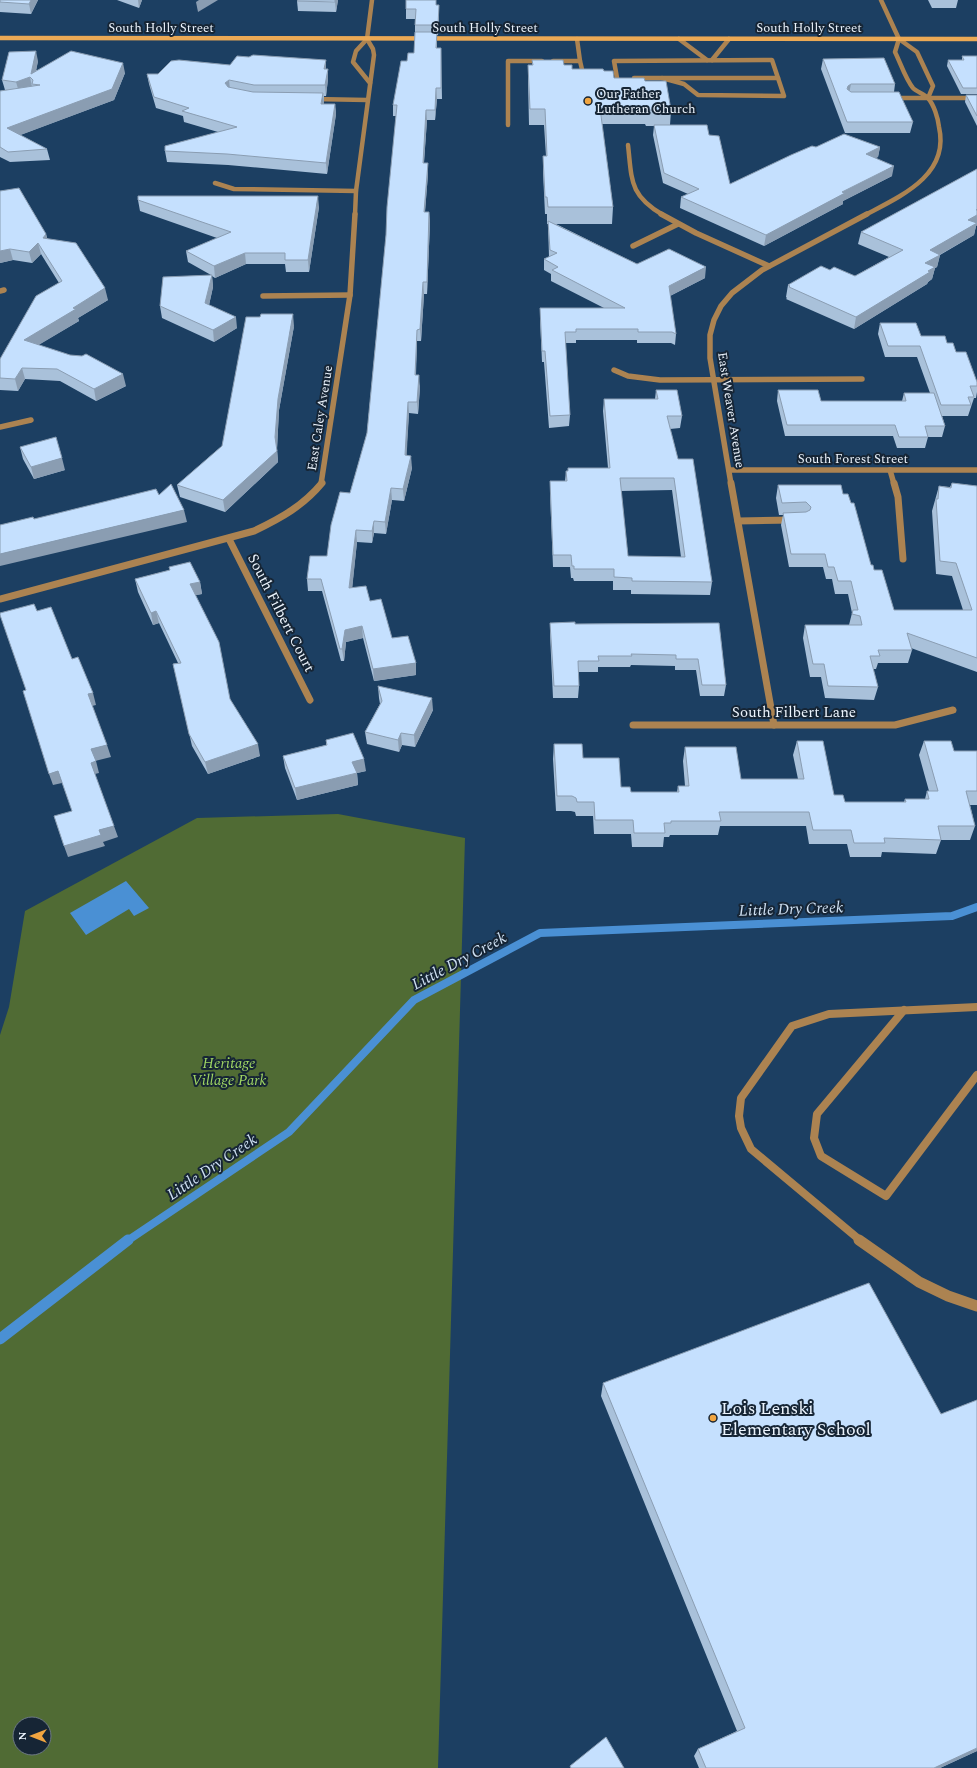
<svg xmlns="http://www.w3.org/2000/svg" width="977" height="1768" font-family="Spectral,serif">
<rect width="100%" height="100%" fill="#1c3f62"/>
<path fill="#506b34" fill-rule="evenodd" d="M338 814 465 838 438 1768H0V1035L9 1007 25 911 197 818ZM20 1724H44V1748H20Z"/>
<polygon fill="#4a90d4" points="126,881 149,908 134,916 129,909 86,935 70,913"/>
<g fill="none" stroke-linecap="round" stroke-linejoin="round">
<polyline stroke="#4a90d4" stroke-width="8" points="127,1241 289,1132 414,1000 540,933 952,916 977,907"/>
<polyline stroke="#4a90d4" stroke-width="11" points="0,1339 128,1240"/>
<g stroke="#ac8351" stroke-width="4.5">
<polyline points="679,39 707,60"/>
<polyline points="712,60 729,39"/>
<polyline points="553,61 580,61 577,39"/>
<polyline points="580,61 584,78 586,78"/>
<polyline points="617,78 614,61 772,60 778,78"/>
<polyline points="634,78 662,78"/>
<polygon points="662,78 778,78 784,96 698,95 684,84"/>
<polyline points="508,125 508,61 542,61"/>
</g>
<polyline stroke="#ac8351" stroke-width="5.5" points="890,470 894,484"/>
<g stroke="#ac8351" stroke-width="7">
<polyline points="894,483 898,497 903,559"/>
<polyline points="738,521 793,520"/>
</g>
<g stroke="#ac8351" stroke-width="8">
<polyline points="904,1010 817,1114 814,1138 821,1156 886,1196 977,1075"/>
<polyline points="861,1241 751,1149 741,1128 739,1116 741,1098 792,1026 829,1014 977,1007"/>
</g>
<polyline stroke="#ac8351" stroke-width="11" points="859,1240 919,1282 948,1296 977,1306"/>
<g stroke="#ac8351" stroke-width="4.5">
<polyline points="881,0 899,39 917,52 933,86 928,98"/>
<polyline points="370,83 353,62 356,51 367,39 372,0"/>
<polyline points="892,98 977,98"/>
<polyline points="314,99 367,100"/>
<path d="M628 145C632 180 629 195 663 215"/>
<polyline points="215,183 234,189 356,191"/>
<polyline points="355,215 356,191 374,55 373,49 367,39"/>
<path d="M865 215C901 196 950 175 939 127 938 118 934 105 928 98 924 94 917 92 913 88 906 80 900 62 895 52L899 39"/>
</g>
<g stroke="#ac8351" stroke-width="5.5">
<polyline points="661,214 696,233 769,266"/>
<polyline points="633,246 678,224"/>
<polyline points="0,291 4,290"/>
<polyline points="263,296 350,295"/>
<polyline points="614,370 628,376 660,380 862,379"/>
<polyline points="0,427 31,420"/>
<polyline points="729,470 977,470"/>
<polyline points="321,484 350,295 355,214"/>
<polyline points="731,484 710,358 710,335 714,320 721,306 732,293 762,270 867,214"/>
</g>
<g stroke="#ac8351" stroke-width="7">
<polyline points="731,483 774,725"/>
<polyline points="229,539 310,700"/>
<path d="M0 599 254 531C281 518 303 506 322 483"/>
<polyline points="633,725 895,725 953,710"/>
</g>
<polyline stroke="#eba955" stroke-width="4.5" points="0,38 977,39"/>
</g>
<g fill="#a9c1da" fill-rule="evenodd">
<polygon points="0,0 38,0 31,14 0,12"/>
<polygon points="117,0 142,0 139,8"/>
<polygon points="338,0 336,12 298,11 297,1"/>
<polygon points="928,0 958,0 956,8 932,8"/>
<polygon points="439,5 439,15 438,35 437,35 437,48 441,48 442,99 437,99 435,120 427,120 424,163 428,174 425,212 429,212 430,223 427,294 424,294 421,341 417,341 416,375 420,387 418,414 409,413 406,456 412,468 404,501 392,500 386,534 374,533 372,543 357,542 352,588 370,601 392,638 416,675 374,681 363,638 346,642 344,661 341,661 322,591 308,591 307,579 327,556 350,493 367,433 386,235 396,116 393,116 393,105 407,61 414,53 415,32 415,19 406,19 406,9"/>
<polygon points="962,56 977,56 977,94 961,94 947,66 948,60 962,60"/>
<polygon points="823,59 895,84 894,92 913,122 910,133 845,133 821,69"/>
<polygon points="326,60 326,69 328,69 328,79 326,96 324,96 324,104 335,104 336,114 327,174 228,165 167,162 165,151 218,132 184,122 183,116 156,108 149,84 147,74 158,74 230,65"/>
<polygon points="532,60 564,65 572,69 604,71 614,78 645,81 671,110 670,125 709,135 730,184 816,147 880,147 878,157 875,158 892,176 843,201 843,204 764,246 680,208 681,197 688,194 663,183 653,135 654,126 646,126 645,124 602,124 613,207 612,224 556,224 637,264 705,278 670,296 676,334 675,345 671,343 637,343 637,340 576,340 576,343 565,343 570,415 569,426 549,428 544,362 542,362 540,319 540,308 604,308 551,281 551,274 544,270 544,259 549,257 548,224 547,224 547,214 545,214 543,172 543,156 546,156 544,125 529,125 528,81 528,65 532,65"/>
<polygon points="38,61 36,70 125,73 114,100 20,135 47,149 50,160 10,162 0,157 0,91 5,90 2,80"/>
<polygon points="966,95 977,95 977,126 965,102"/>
<polygon points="977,169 977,225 976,226 974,235 940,255 937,267 935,268 932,279 928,282 927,284 854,329 786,299 787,298 786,297 788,285 830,270 855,276 889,257 858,244 861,232"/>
<polygon points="0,191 46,234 47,238 108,300 78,318 79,321 38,345 126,386 96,401 60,381 25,379 18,391 0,390 0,359 59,283 41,254 32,263 13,260 0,263"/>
<polygon points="138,200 319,207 309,272 286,272 285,264 246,264 215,278 212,276 213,287 209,305 237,328 214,342 162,318 160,306 211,275 188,262 186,251 217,238 140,211"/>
<polygon points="880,323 921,336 947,343 956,352 977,382 977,392 976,398 974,398 968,416 942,416 945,426 942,437 928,437 925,448 897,448 893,436 785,436 777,401 778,390 821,401 902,401 904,393 930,393 917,357 885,357 878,334"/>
<polygon points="294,326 279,410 277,449 278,462 225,512 180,497 177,485 222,446"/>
<path d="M656 390 682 416 680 428 670 429 678 459 712 582 710 595 631 594V590H613V581H574L573 578H571L570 567H553L550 493V481H565L566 471 608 468 603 411 604 399H655ZM672 490 681 557 628 556 621 491Z"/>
<polygon points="20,447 65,470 34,479 23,459"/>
<polygon points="952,483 977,486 977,672 911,648 912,650 908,663 878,663 876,669 873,669 878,687 874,700 825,698 821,677 810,677 803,638 805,625 849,625 852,613 848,594 835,594 832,579 826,579 823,567 789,567 781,525 783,515 779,515 776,498 778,485 843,494 851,503 871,565 874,570 894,610 963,610 952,576 936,574 932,511 939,486 950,487"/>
<polygon points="169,567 200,582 202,594 195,595 230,699 260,756 208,774 192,746 173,664 178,663 159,623 153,625 138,592 135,579 170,570"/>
<polygon points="550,623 575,624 719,623 726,685 724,696 700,696 696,670 675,670 675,666 631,665 630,667 598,667 598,672 578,672 579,686 578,698 553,698 550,634"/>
<polygon points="378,686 433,710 415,747 402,745 399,752 367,744 365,732 380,704 379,698"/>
<polygon points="326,740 366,771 357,773 358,785 297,800 285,768 283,756 326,745"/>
<polygon points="797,741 834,795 845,802 904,802 905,799 925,799 927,791 929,791 919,755 924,741 954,751 977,751 977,805 970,805 975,826 970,840 941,840 936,854 882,852 881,857 850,857 847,844 809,844 806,826 720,826 718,835 670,835 669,837 664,837 663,847 632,847 631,834 594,834 593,816 576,816 575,812 571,811 556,811 553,759 554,744 583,758 621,787 631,792 677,792 678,786 685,786 683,761 685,747 741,779 798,779 793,755"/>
<polygon points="603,1383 941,1414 977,1400 977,1751 940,1768 699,1768 694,1756 698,1749 737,1731 601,1396"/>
</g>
<g fill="#8a9db2">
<polygon points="31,0 38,0 31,14 29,4"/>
<polygon points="138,0 142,0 139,8"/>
<polygon points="199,0 218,0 198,12 196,2"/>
<polygon points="335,0 338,0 336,12 335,2"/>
<polygon points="439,5 439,15 438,35 438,25"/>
<polygon points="36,51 38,61 34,82 31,74"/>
<polygon points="326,60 326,71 324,69"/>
<polygon points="123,63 125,73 114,100 10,139 7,128"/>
<polygon points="328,69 328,79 326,96 325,85"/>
<polygon points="30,77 32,87 19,92 16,82"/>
<polygon points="229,80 230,90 225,83"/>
<polygon points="851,84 849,94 846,96 848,86"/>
<polygon points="436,88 437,99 435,120 435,110"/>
<polygon points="323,93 324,103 322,114 321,104"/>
<polygon points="335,104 336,114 327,174 326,163"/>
<polygon points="426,110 427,120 423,174 423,163"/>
<polygon points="880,147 878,157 864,164 866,154"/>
<polygon points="428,163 428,174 424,223 424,212"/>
<polygon points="894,166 892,176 843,201 843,204 764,246 766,235 842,192"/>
<polygon points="318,196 319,207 309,272 308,260"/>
<polygon points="977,209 977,225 976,226 974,235 927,262 930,250"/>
<polygon points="429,212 430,223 427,294 427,282"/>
<polygon points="46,234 49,245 43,238"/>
<polygon points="38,243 41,254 32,263 29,252"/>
<polygon points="10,249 13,260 0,263 0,251"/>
<polygon points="245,253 246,264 215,278 214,266"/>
<polygon points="940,255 937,267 935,268 932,279 928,282 927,284 854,329 856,317 925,263"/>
<polygon points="706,267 705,278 668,297 669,286"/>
<polygon points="212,275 213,287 207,314 205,303"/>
<polygon points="423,282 424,294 421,341 420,329"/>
<polygon points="105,288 108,300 78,318 79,321 27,352 24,340 73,308"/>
<polygon points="293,314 294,326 279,410 277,449 278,462 225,512 223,500 275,437 278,399"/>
<polygon points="236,317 237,328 214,342 213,330"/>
<polygon points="417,330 417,341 415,387 415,375"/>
<polygon points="22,368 25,379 18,391 15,379"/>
<polygon points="123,374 126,386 96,401 94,389"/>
<polygon points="419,375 420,387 418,414 417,402"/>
<polygon points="408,402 409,413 406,467 405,455"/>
<polygon points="411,456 412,468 404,501 403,489"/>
<polygon points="62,458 65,470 34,479 31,467"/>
<polygon points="391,488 392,500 386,534 385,522"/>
<polygon points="184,510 187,522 0,566 0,554"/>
<polygon points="374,521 374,533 372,543 372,531"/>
<polygon points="356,530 357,542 351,600 349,588"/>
<polygon points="200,582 202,594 192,596 190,584"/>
<polygon points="156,611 159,623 153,625 151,613"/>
<polygon points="362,626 363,638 346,642 344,661 342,649 345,630"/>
<polygon points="416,663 416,675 374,681 373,669"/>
<polygon points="93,693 96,705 92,706 88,694"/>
<polygon points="432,698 433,710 415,747 414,735"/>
<polygon points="401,733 402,745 399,752 398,740"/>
<polygon points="258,744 260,756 208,774 205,762"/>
<polygon points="107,745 111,757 95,761 91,749"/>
<polygon points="364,759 366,771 353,774 352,762"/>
<polygon points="96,761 99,773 95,774 91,763"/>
<polygon points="58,771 62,783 53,785 49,774"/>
<polygon points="357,773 358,785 297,800 295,788"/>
<polygon points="114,826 118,837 103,842 105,846 68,857 64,846 99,830"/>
<polygon points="977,1748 977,1751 940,1768 934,1768"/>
</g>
<g fill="#c5e0fe" stroke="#8a9db2" fill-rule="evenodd">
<polygon points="0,0 31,0 29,4 0,2"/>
<polygon points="298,0 335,0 335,2 297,1"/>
<polygon points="406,0 436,0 436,5 439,5 438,25 415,25 416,9 406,9"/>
<polygon points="415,32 437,32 436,48 441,48 441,88 436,88 435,110 426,110 423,163 428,163 424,212 429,212 427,282 423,282 420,329 417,330 415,375 419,375 417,402 408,402 405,455 411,456 403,489 391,488 385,522 374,521 372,531 356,530 349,588 366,586 370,601 381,599 392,638 408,636 416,663 373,669 362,626 345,630 342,649 340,649 321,579 307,579 310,556 327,556 331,525 340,492 350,493 367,433 386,235 387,207 397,105 393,105 401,61 407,61 408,53 414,53"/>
<polygon points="36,51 31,74 71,51 123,63 112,89 7,128 47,149 8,152 0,147 0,91 40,85 32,84 33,80 30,77 16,82 2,80 9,52"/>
<polygon points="253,55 326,60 324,69 328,69 325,85 254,85 229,80 225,83 228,87 253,92 323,93 321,104 335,104 326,163 227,154 165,151 165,146 237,127 182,111 189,108 154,97 147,74 158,74 171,61 179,60 230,65 237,56 249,57"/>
<polygon points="962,56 977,56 977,88 963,88 948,60 964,60"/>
<polygon points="884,58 895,84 851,84 848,86 847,89 851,92 899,92 913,122 847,122 823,59"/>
<polygon points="532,60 563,60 564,65 572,65 572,69 603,69 604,71 613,71 614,78 644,78 645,81 666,81 671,110 647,110 646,108 600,108 613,207 548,207 547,197 545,197 543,156 547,156 545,109 530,109 528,65 533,65"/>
<polygon points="966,95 977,95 977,116"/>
<polygon points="654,125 707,125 709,135 719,136 730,184 791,155 812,146 816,147 844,134 880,147 866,154 894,166 842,192 845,193 766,235 681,197 699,189 664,173"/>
<polygon points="977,169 977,209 976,210 977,210 977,215 968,220 977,223 930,250 940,255 925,263 935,267 928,271 930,272 856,317 789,287 790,286 788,285 821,266 830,270 834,267 855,276 903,250 861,232"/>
<polygon points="19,188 46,234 43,238 76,243 105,288 73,308 76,309 24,340 70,355 82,356 86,354 123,374 94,389 57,369 22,368 15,379 0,378 0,359 36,296 62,281 38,243 29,252 10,249 0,251 0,191"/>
<polygon points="138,196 318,196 308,260 285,260 285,253 245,253 214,266 186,251 231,232 138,200"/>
<polygon points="548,221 637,264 669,249 706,267 669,286 676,334 672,332 638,332 638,329 576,329 576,332 565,332 570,415 550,416 545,351 542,351 540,308 625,308 552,270 558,267 544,259 557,253 550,250"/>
<polygon points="212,275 205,303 236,317 213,330 160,306 163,277"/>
<polygon points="261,314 293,314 278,399 275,437 277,451 223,500 177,485 222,446 246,317 260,317"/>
<polygon points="880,323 916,323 921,336 945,336 947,343 953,343 956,352 966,352 977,382 977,386 970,386 974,397 968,397 971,405 941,405 920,346 888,346"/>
<path d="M656 390H677L682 416H667L678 459H693L712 582 632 581V578L614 577V569H574V566H572L571 555H553L550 481H567L566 471H568V468H610L604 399H658ZM620 478H674L685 557 628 556Z"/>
<polygon points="778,390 818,390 821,401 906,401 904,393 934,393 945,426 925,426 928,437 899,437 895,425 787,425"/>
<polygon points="56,437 62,458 31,467 20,447"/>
<polygon points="952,483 977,486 977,658 907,633 912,650 878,650 880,656 870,656 878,687 828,686 824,664 813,664 805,625 862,625 860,616 852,614 853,610 858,610 851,581 838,581 834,567 828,567 825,554 791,554 783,513 806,512 810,510 811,507 806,502 782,503 778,485 841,485 843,494 848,494 851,503 854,503 871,565 873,565 874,570 882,570 894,610 972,610 956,563 940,561 936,499 938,499 939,486 951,488"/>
<polygon points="171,484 184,510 0,554 0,525 33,517 34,519 156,489 159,495"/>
<polygon points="190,562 200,582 190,584 219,642 230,699 258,744 205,762 189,734 173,664 181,663 156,611 151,613 135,579 170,570 169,567"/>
<polygon points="34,604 37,611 51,607 72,659 78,657 93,693 88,694 107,745 91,749 96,761 91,763 114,826 99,830 101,835 64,846 54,816 72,811 58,771 49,774 23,691 26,690 0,615 0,613"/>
<polygon points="575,622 575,624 719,623 726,685 702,685 698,659 676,659 676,655 631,654 632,656 598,656 599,661 578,661 579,686 554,686 550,623"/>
<polygon points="378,686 432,698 414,735 401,733 398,740 365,732 382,701"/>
<polygon points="353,733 364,759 352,762 357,773 295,788 283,756 327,745 326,740"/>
<polygon points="797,741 823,741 834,795 843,795 845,802 906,802 905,799 929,799 927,791 938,791 924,741 951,741 954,751 977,751 977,791 966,791 975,826 938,826 941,840 884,838 885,843 854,843 851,830 813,830 809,812 719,812 721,821 671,821 671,823 664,823 665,833 634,833 633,820 595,820 594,802 577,802 576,798 572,796 557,796 554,744 582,744 583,758 619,758 621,787 630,787 631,792 679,792 678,786 689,786 685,747 736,747 741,779 804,779"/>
<polygon points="869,1283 941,1414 977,1400 977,1748 934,1768 706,1768 698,1749 745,1728 603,1383"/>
<polygon points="606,1737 624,1768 571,1768 570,1766"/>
</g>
<g fill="#f1a540" stroke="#162535" stroke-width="1.5">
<circle cx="588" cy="101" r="4"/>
<circle cx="713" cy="1418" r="4"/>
</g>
<g text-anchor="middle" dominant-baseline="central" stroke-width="4" stroke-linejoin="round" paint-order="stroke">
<g font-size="13" fill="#ecf4fd" stroke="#162535">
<text x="161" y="28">South Holly Street</text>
<text x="485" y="28">South Holly Street</text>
<text x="809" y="28">South Holly Street</text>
<text transform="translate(731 410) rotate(81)">East Weaver Avenue</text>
<text transform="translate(320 418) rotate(-81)">East Caley Avenue</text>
<text x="853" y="459">South Forest Street</text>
</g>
<g font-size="13" fill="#ecf4fd" stroke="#162535" text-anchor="start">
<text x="596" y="94">Our Father<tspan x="596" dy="15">Lutheran Church</tspan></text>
</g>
<g font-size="15" fill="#ecf4fd" stroke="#162535">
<text transform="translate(281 613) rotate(63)">South Filbert Court</text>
<text x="794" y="712">South Filbert Lane</text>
</g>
<g font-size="15" font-style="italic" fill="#9fd563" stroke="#162535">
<text x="229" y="1063">Heritage<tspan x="229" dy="17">Village Park</tspan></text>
</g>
<g font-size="16" font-style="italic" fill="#cfe0f2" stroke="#162535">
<text transform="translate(791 909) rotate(-2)">Little Dry Creek</text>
<text transform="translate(459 961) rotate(-28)">Little Dry Creek</text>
<text transform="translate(212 1167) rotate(-34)">Little Dry Creek</text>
</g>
<g font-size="18" fill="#ecf4fd" stroke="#162535" text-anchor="start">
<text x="721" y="1408">Lois Lenski<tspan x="721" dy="21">Elementary School</tspan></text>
</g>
</g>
<g transform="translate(32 1736) rotate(270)"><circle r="19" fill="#162535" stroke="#6c7885"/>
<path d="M0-3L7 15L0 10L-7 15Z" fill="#f1a540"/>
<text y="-6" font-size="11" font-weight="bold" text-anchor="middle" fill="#ecf4fd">N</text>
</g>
</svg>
